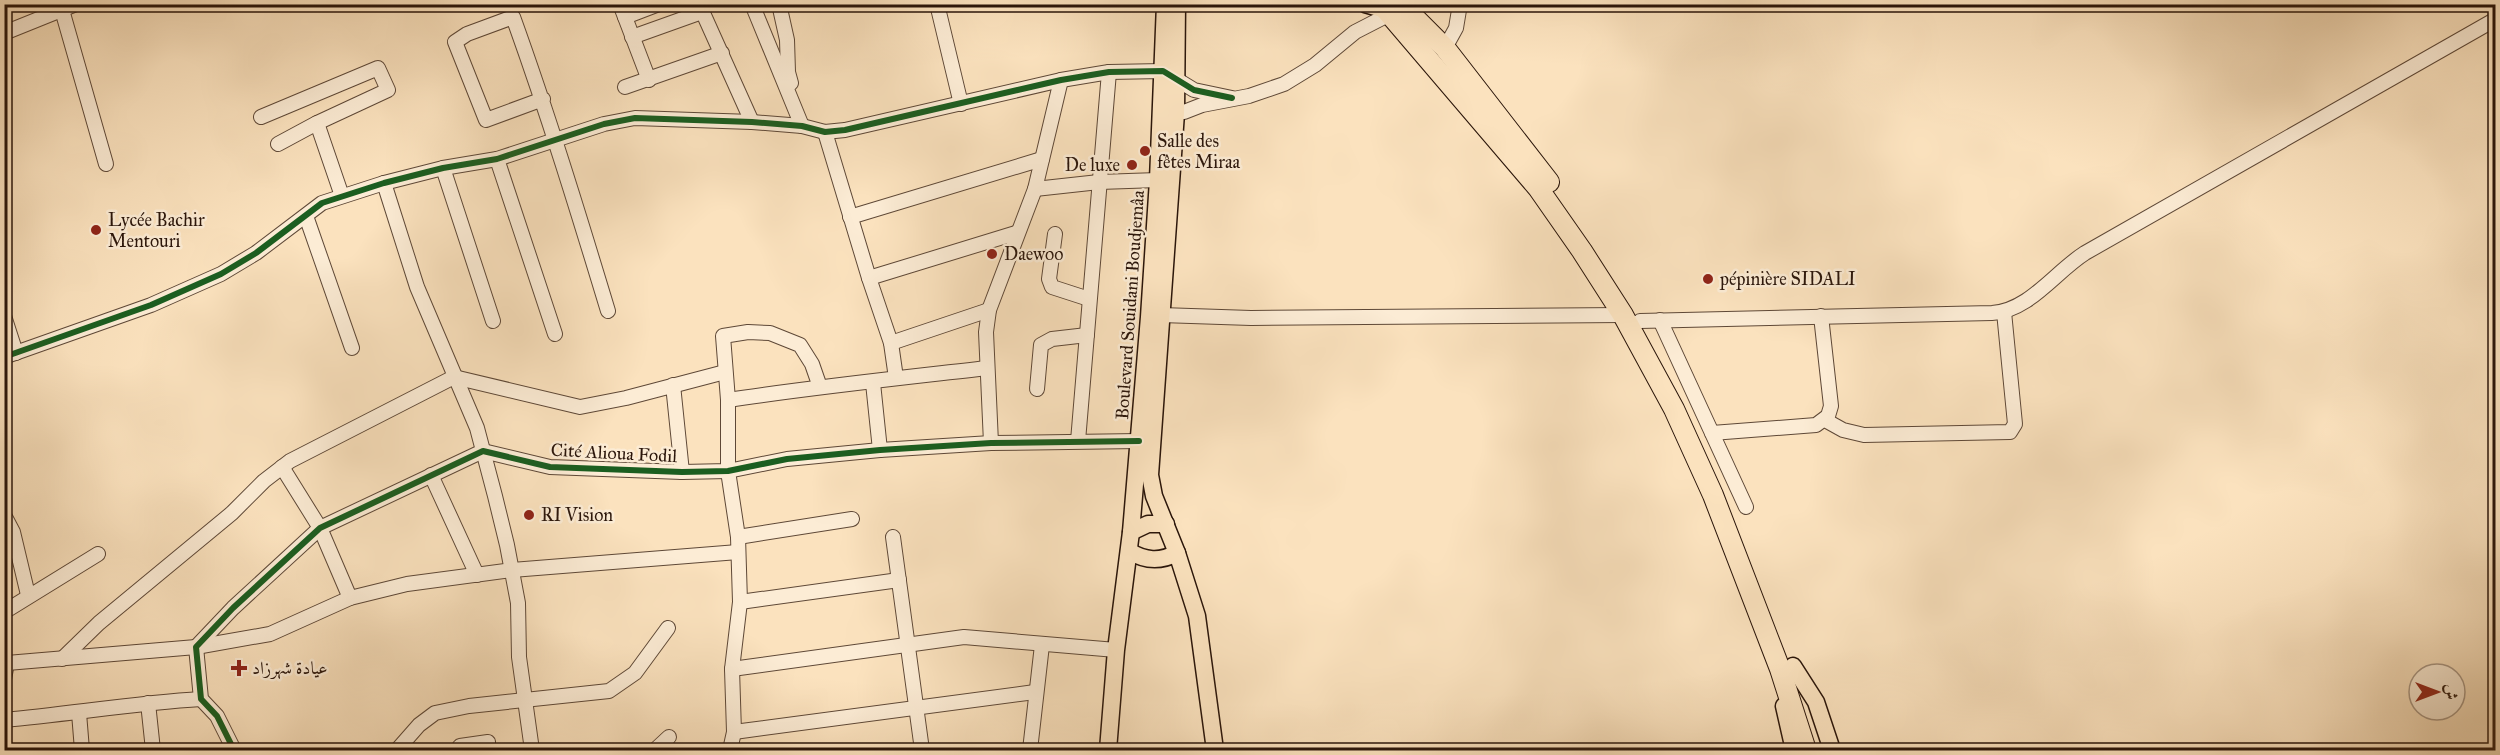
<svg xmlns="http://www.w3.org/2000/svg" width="2500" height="755" font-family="'IM FELL Great Primer',Amiri,serif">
<rect width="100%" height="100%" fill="#fbe2be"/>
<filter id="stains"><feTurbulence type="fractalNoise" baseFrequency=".00333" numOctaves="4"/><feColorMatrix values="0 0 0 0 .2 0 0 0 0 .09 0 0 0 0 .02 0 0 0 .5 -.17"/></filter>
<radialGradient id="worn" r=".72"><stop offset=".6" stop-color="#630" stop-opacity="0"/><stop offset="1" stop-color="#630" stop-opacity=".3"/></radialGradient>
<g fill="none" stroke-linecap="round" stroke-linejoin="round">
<g stroke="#5e4837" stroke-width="16">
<g id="minor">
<polyline points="620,4 649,80"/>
<polyline points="699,4 752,122"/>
<polyline points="752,4 802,126"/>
<polyline points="779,4 787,40 788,72 791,83"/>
<polyline points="937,4 961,104"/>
<polyline points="62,10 106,164"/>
<polyline points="625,17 659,4"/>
<polyline points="4,33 76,4"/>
<polyline points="632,37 702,12"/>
<polyline points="1445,48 1456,28 1460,4"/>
<polyline points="625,87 722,53"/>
<path d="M543 99 486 120 455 42 467 34 513 17C548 114 578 212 608 311"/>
<polyline points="1166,113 1184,112 1202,105 1249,96 1284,84 1315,65 1355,32 1390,14"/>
<polyline points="261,117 378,68 388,90 317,123 278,144"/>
<polyline points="317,123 342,196"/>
<polyline points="825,132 869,278 891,343 896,378"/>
<polyline points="497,159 555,334"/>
<polyline points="443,168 493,321"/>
<polyline points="384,183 417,287 477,428 495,496 507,545 518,603 519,657 532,750"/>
<polyline points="1035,189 1099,182 1158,180"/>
<polyline points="306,216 352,348"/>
<polyline points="850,217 1042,159"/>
<polyline points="1055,234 1049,279 1052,287 1089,299"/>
<polyline points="869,278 1016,233"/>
<polyline points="1161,315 1251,318 1623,315"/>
<polyline points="4,316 16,353"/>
<polyline points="1660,320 1746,507"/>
<path d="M1640 321 1992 313C2029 311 2055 272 2085 253L2496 19"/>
<polyline points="891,343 989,310"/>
<polyline points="4,357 151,305 221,274 256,253 322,203 384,183 443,168 497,159 604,124 635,118 752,122 802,126 825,132 845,130 1061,80 1109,72 1163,71 1194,90 1232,98"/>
<polyline points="873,383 880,450"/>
<polyline points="673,385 682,472"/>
<polyline points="1037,389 1041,345 1052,339 1087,335"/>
<path d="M728 400C814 387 901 378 987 368"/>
<polyline points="1825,420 1843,430 1864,435 2010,432 2015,424 2004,312"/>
<polyline points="1712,433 1816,425 1828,416 1831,406 1821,316"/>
<polyline points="1078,441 1109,72"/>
<polyline points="991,443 986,332 989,310 1035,189 1061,80"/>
<polyline points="282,467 320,528 350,598"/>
<polyline points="431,475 477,575"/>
<polyline points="4,515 13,532 28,595"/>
<polyline points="738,537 852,519"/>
<polyline points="893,537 922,750"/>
<polyline points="740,602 899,580"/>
<polyline points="4,612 98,554"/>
<polyline points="62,659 99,623 232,513 264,481 290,461 454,377 580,407 626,398 725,372"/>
<polyline points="4,660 7,663 196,647 270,634 350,598 407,584 512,570 738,552"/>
<polyline points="732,669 964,637 1116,650"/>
<polyline points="4,679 7,663"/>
<polyline points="148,703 153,750"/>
<polyline points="79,713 82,750"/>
<path d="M4 720C70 714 135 703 201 699"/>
<polyline points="734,732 1035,692"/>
<polyline points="234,750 217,716 201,699 196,647 233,608 320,528 483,451 550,467 682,472 728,471 787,459 880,450 991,443 1139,441"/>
<polyline points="397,750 419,725 435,713 469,706 609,691 635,673 668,628"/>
<polyline points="457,750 460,746 488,742 488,750"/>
<polyline points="655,750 669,737"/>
<polyline points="730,750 734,732 732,669 740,602 738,537 728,471 728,400 723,336 748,332 770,333 800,345 812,364 820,387"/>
<polyline points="1030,750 1042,645"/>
</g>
</g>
<g stroke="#2a150a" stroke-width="19">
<g id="major">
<polyline points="1177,4 1176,113 1150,475 1154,496 1177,553 1197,616 1215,750"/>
<polyline points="1365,4 1386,10"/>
<polyline points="1131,532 1148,524 1166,524"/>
<path d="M1129 551C1145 561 1160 562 1177 553"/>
<polyline points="1793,666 1816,702 1832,750"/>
<polyline points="1784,706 1794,750"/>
<polyline points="1108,750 1116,650 1131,532 1149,317 1158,180 1165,4"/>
</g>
</g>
<g stroke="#2a150a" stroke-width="22">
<g id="highway">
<polyline points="1381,4 1538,188 1582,251 1623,315 1674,409 1713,495 1780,669 1806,750"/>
<polyline points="1401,4 1445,48 1549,182"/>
</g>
</g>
<use href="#minor" stroke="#fcecd5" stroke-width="14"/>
<use href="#major" stroke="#fbe2be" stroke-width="16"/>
<use href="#highway" stroke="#fbe2be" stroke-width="20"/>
<g stroke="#fcecd5" stroke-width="10">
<g id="cycleway">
<polyline points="4,357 151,305 221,274 256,253 322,203 384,183 443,168 497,159 604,124 635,118 752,122 802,126 825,132 845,130 1061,80 1109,72 1163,71 1194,90 1232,98"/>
<polyline points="234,750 217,716 201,699 196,647 233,608 320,528 483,451 550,467 682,472 728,471 787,459 880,450 991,443 1139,441"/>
</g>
</g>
<use href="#cycleway" stroke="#1b5e20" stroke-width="6"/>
</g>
<g fill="#8f2418" stroke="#fcecd5" stroke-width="2">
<circle cx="1145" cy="151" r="6"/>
<circle cx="1132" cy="165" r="6"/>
<circle cx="96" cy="230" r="6"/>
<circle cx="992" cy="254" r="6"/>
<circle cx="1708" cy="279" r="6"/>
<circle cx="529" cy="515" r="6"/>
<path d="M236 659h6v6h6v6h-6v6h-6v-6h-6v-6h6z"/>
</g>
<g text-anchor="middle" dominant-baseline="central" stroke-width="5" stroke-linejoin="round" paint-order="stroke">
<g font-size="18" fill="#2a150a" stroke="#fcecd5" text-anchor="start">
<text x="1157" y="141">Salle des<tspan x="1157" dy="21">fêtes Miraa</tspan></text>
<text x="1120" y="165" text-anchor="end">De luxe</text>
<text x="108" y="220">Lycée Bachir<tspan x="108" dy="21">Mentouri</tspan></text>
<text x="1004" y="254">Daewoo</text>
<text x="1720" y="279">pépinière SIDALI</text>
<text x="541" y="515">RI Vision</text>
<text x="252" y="668">عيادة شهرزاد</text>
</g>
<g font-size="18" fill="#2a150a" stroke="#fcecd5">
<text transform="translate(1130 305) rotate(-86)">Boulevard Souidani Boudjemâa</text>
<text transform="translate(614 453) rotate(3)">Cité Alioua Fodil</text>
</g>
</g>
<rect width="2500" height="755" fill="none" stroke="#fbe2be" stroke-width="24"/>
<rect x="6" y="6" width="2488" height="743" fill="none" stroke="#2a150a" stroke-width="3"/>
<rect x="12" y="12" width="2476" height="731" fill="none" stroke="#2a150a" stroke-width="1.5"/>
<g transform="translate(2437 692) rotate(90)"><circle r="28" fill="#fcecd5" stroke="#a89684" stroke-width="1.5"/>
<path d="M0-4.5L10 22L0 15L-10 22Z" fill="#8f2418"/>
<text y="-9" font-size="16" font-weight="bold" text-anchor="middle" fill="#2a150a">ش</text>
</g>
<rect width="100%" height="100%" filter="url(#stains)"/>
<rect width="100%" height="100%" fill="url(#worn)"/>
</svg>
